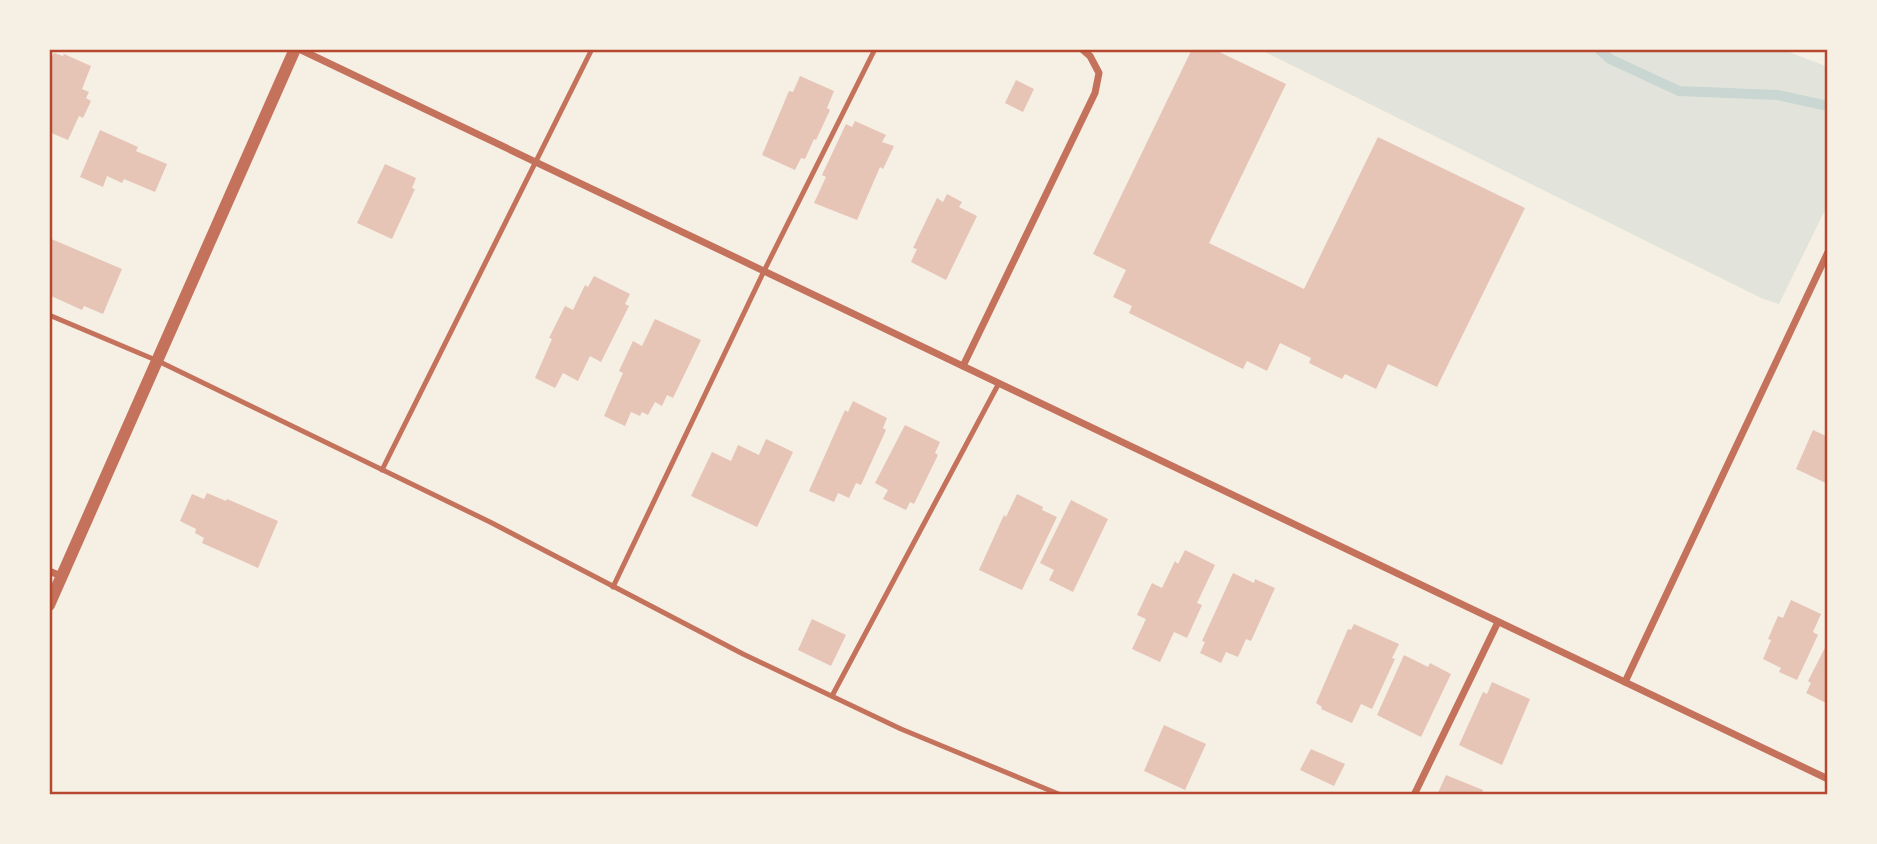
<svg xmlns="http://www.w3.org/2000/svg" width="1877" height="844" font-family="Rubik,sans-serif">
<rect width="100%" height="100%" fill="#f6efe4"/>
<polygon fill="#e2e4dc" points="1259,49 1781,49 1828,67 1828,204 1779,304 1761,298"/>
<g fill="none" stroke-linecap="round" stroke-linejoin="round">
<polyline stroke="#c9d6d2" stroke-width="10" points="1599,49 1610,59 1679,91 1777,95 1828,106"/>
</g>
<g fill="#e6c5b7">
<polygon points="1192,49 1213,49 1286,84 1209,243 1304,289 1378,137 1525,208 1437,387 1388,364 1376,389 1345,374 1342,379 1309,363 1311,358 1280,343 1267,371 1247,361 1243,369 1129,313 1132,306 1113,297 1126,270 1093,254"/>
<polygon points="54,53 63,56 64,54 91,66 82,89 89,92 86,98 91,101 83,118 79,116 68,140 49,132 49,61"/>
<polygon points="800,76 834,91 827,108 830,110 816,140 814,139 805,159 801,158 795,170 762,155 789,91 793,92"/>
<polygon points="1016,80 1034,89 1023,112 1005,103"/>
<polygon points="855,121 886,135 882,142 894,146 883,169 880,167 857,220 814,203 826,177 822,175 846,124 852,127"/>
<polygon points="100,130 138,147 136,151 167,164 155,192 124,179 122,183 107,176 103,187 80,177"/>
<polygon points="385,164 416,178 412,188 415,189 392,239 357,223"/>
<polygon points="947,194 962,202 959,207 977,216 946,280 911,262 917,249 913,248 937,198 943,202"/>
<polygon points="49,238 122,269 103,314 84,306 82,310 49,295"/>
<polygon points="594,276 630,294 625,304 629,306 601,362 590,356 578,381 563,373 555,388 535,378 552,339 549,338 565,306 573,310 585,285 588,287"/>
<polygon points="655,319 701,340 673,398 667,395 662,406 655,402 648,415 642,412 640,416 631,412 625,426 604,416 623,373 619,371 633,341 642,346"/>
<polygon points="853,401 887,418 883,428 886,430 861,485 856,483 849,498 838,493 834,502 809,491 845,410 848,412"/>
<polygon points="905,425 940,442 935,453 938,455 914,504 910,502 906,510 883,499 888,490 875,483"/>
<polygon points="1813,430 1828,437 1828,484 1796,469"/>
<polygon points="766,439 793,452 757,527 691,496 712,452 731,461 738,445 759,455"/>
<polygon points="207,493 226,501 227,499 278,521 258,568 202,543 204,538 195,533 196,529 180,521 192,494 204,499"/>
<polygon points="1017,494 1043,507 1042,510 1057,517 1022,590 979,570 1004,515 1006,517"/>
<polygon points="1071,500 1108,519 1073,592 1049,580 1054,570 1040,563"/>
<polygon points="1185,550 1215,565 1197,603 1202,605 1187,638 1174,632 1160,662 1132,649 1146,619 1137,615 1152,583 1162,588 1175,561 1178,564"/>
<polygon points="1233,573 1254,583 1255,579 1275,588 1251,641 1246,639 1238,657 1226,652 1221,663 1200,653 1205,642 1202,641"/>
<polygon points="1791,600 1821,614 1813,632 1818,635 1797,680 1779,672 1781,668 1763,659 1771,640 1768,639 1778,616 1783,618"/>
<polygon points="812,619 846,635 831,666 798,650"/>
<polygon points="1354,624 1399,644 1392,658 1395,659 1372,709 1361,704 1352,723 1321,709 1322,707 1316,703 1348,629 1351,630"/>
<polygon points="1828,642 1828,704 1806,693 1811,683 1808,681"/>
<polygon points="1404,655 1428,667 1430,663 1451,674 1421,737 1377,715"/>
<polygon points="1492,682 1530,699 1502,765 1459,745 1483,692 1487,694"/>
<polygon points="1164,725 1206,744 1185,790 1144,771"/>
<polygon points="1311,749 1345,764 1334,786 1300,770"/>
<polygon points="1446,775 1483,790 1481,795 1437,795"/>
</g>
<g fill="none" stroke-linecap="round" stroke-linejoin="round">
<g stroke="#c5725c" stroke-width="5">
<polyline points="49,315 158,361 490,522 743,654 901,729 1061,795"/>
<polyline points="382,470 592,49"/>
<polyline points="613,587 764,271 875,49"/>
<polyline points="832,696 999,383"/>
</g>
<g stroke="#c5725c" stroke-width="7">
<polyline points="299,49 1828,779"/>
<polyline points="963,366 1095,93 1099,73 1090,56 1082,49"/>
<polyline points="49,571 61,576"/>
<polyline points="1625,682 1828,252"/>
<polyline points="1414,795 1498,622"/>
</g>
<polyline stroke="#c5725c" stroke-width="12" points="49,605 295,49"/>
</g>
<rect width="1877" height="844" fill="none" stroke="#f6efe4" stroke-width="102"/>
<rect x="51" y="51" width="1775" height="742" fill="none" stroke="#b5482f" stroke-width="2.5"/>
</svg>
